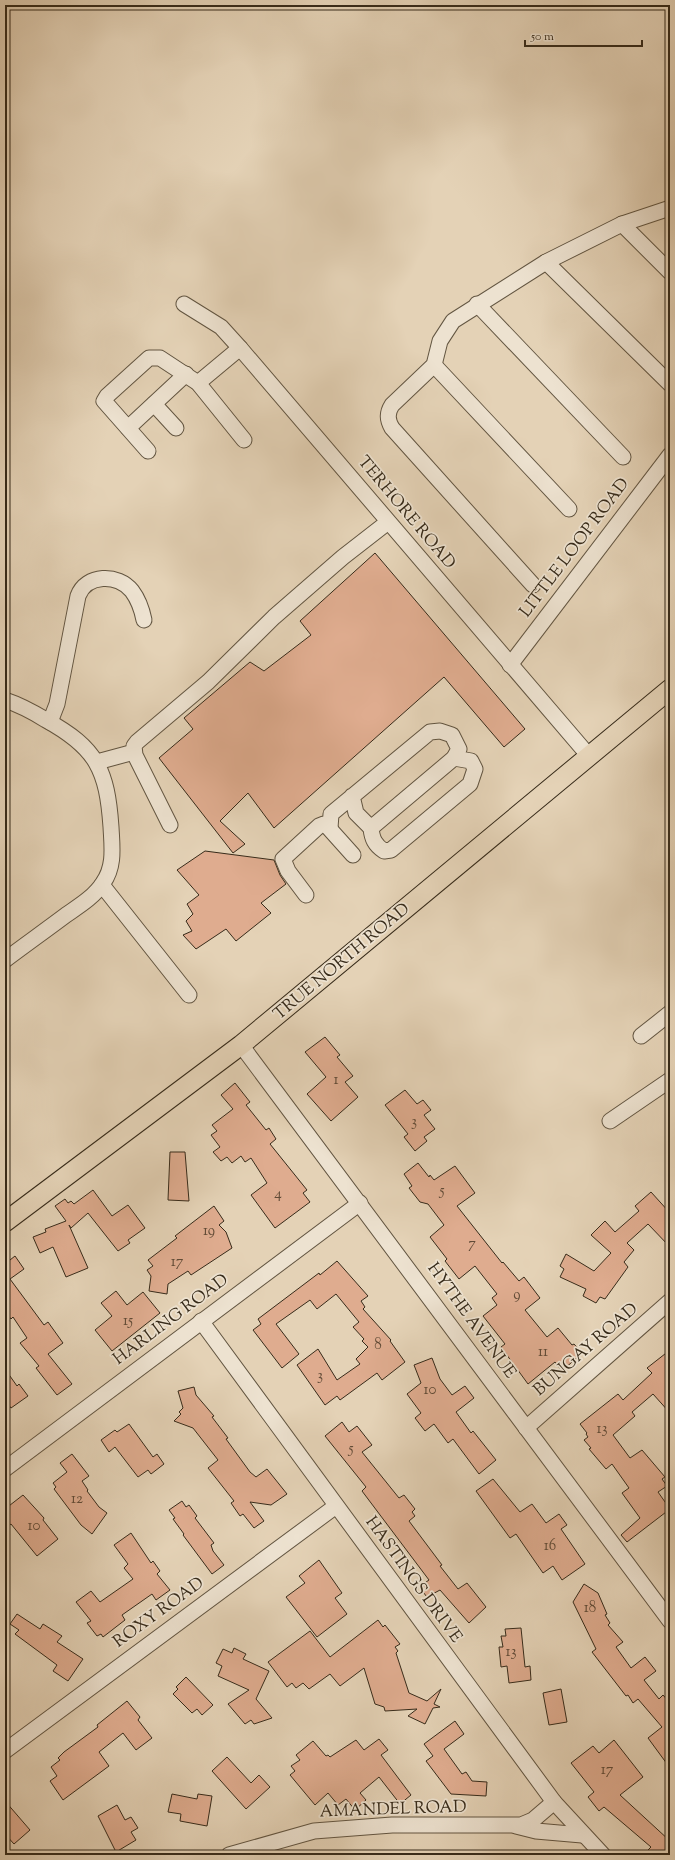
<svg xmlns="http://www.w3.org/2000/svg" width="675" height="1860" font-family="'Sorts Mill Goudy',serif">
<rect width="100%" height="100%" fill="#e4d2b6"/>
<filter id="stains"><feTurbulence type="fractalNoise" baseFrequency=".005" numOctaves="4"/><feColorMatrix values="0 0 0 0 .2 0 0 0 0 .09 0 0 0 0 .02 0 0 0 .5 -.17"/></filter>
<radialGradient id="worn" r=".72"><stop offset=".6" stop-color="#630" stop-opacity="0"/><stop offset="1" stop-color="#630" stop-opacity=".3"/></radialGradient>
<g fill="#dfac8f" stroke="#372b1a">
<polygon points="375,553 525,729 504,747 444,677 274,828 248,793 220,821 245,844 233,853 159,758 193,729 184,718 250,662 264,671 311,635 300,621"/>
<polygon points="205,851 274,860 280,875 286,884 261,903 271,913 236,941 226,929 196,949 183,935 192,931 186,921 193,914 187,904 199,895 177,870"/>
<polygon points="325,1037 340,1055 337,1057 353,1076 345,1082 358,1097 331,1121 307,1094 326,1077 305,1052"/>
<polygon points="235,1083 250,1102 246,1105 266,1130 269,1128 276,1139 270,1144 307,1190 303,1193 310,1202 275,1228 251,1195 267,1183 251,1158 245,1162 241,1156 232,1163 227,1157 221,1161 213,1152 220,1147 211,1135 217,1131 212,1125 233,1109 221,1095"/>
<polygon points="405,1090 417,1104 423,1100 431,1110 424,1115 435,1129 424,1137 427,1141 415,1151 404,1137 408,1134 385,1105"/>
<polygon points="170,1152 185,1152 189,1201 168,1200"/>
<polygon points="418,1163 429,1177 430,1175 434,1180 455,1166 475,1193 457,1206 502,1263 503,1262 519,1281 524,1277 540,1298 525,1310 547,1337 558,1328 572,1345 574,1344 582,1353 562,1371 555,1362 528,1384 501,1347 505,1344 483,1316 497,1305 492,1298 497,1294 475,1266 459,1279 445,1261 447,1259 430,1237 444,1225 428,1204 420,1202 409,1188 412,1186 404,1174"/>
<polygon points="93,1190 112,1216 128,1205 145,1228 128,1240 130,1243 118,1251 88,1213 71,1228 69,1225 88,1268 66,1277 53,1247 40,1253 33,1237 46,1232 45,1229 66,1221 55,1206 65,1199 68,1203 71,1201 74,1204"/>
<polygon points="651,1192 670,1213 670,1247 648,1224 627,1243 634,1250 624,1262 628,1267 605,1299 600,1297 596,1303 583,1296 586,1289 560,1277 564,1269 560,1266 566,1254 594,1271 611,1253 591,1235 605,1221 615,1232 639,1211 635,1206"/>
<polygon points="214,1206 224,1221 219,1225 226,1232 232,1248 191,1275 188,1271 168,1284 167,1294 149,1291 151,1276 147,1270 153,1266 148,1260 177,1238 175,1236"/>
<polygon points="15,1256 24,1269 10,1279 44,1325 48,1322 63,1343 48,1354 72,1384 57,1395 36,1368 39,1366 20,1343 27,1338 13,1317 11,1319 5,1311 5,1264"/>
<polygon points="337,1261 368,1296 361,1301 365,1307 363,1309 391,1340 390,1341 405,1362 382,1380 377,1373 340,1400 337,1396 325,1405 297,1365 318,1349 337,1380 360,1364 356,1359 368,1347 362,1341 364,1339 353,1327 359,1322 336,1294 317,1309 310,1300 276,1324 299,1354 282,1368 253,1330 261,1324 258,1319 319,1273 320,1275"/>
<polygon points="116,1291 127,1305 143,1292 160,1313 112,1351 95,1330 112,1316 101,1303"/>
<polygon points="670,1350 670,1413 653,1394 632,1412 635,1416 613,1435 630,1458 642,1450 665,1477 662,1479 667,1486 658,1492 670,1509 627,1542 621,1535 640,1518 622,1493 629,1488 612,1464 606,1469 589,1449 591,1448 584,1440 588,1437 586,1434 587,1433 580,1424 618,1394 623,1400 652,1373 647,1368"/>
<polygon points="432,1358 440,1379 452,1395 465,1386 474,1398 456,1412 471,1433 473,1431 496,1460 479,1474 453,1439 448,1443 434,1424 425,1431 415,1418 421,1413 407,1394 421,1383 414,1365"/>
<polygon points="5,1369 17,1386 19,1384 28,1396 11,1408 5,1400"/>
<polygon points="194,1387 196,1395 214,1416 212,1417 228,1438 226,1439 250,1472 256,1477 267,1469 287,1494 271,1505 250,1502 264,1521 254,1528 243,1514 240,1516 231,1503 234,1501 208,1468 218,1460 193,1428 174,1421 181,1414 179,1412 183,1408 178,1391"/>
<polygon points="342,1422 349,1432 357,1426 372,1445 362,1452 399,1498 404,1495 415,1509 412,1512 415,1516 409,1521 442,1565 440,1566 458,1589 467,1583 486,1607 469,1623 440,1590 427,1597 419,1587 429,1580 362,1491 366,1487 325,1436"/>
<polygon points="129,1424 153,1457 157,1454 164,1464 151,1474 148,1470 138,1477 115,1447 109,1452 101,1440 115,1430 117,1432"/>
<polygon points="72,1454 89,1476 82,1481 88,1490 87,1491 99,1507 107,1513 92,1534 81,1525 54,1489 56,1487 53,1483 67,1472 60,1463"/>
<polygon points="493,1479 520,1512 532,1504 546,1523 559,1514 567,1525 561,1529 585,1564 562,1580 553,1566 543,1573 516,1534 510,1538 476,1491"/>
<polygon points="23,1495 44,1518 43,1520 58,1539 37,1556 11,1524 5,1529 5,1509"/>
<polygon points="182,1501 186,1507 189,1505 197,1516 195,1518 214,1543 211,1545 213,1551 224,1565 212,1574 183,1535 184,1534 173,1519 175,1518 169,1510"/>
<polygon points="131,1533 151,1563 153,1561 160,1571 157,1574 170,1590 156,1600 152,1594 122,1615 125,1620 103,1637 101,1634 97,1636 87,1623 91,1621 76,1602 91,1591 100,1602 133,1579 124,1568 128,1564 114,1545"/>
<polygon points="319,1560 342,1593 335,1598 347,1614 317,1637 286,1597 305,1583 299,1576"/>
<polygon points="584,1584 598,1593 607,1614 605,1615 610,1623 608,1625 623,1642 616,1647 631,1668 645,1657 656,1671 644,1680 659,1699 663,1695 670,1703 670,1768 648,1738 662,1727 638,1699 633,1703 628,1695 626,1696 592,1652 596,1649 573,1602"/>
<polygon points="17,1614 40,1629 43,1624 62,1636 57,1642 83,1659 68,1681 53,1671 57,1665 15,1634 19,1630 10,1624"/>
<polygon points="378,1620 383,1627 385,1625 400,1644 395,1647 398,1651 396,1653 409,1693 427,1701 441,1689 434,1704 440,1707 433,1708 425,1724 408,1716 417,1709 385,1711 384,1707 375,1704 364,1668 340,1686 330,1674 309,1689 303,1683 296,1688 292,1683 287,1687 268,1662 310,1631 330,1657"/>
<polygon points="521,1628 525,1667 530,1666 531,1680 509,1683 507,1666 501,1667 499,1647 503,1647 501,1636 506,1636 505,1629"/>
<polygon points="234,1648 246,1654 243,1659 269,1671 256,1699 272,1718 254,1724 251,1720 245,1724 228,1704 249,1690 218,1676 222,1666 216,1663 223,1649 232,1653"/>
<polygon points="186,1677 213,1705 202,1715 197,1709 192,1713 173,1694 178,1689 176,1687"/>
<polygon points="561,1689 567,1722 549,1725 543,1693"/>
<polygon points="127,1701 140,1717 138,1720 152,1738 136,1750 123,1733 99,1752 109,1766 63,1800 50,1781 57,1776 51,1767 60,1760 58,1758 64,1752 98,1727 97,1725"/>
<polygon points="455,1721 464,1734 444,1749 462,1774 466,1772 472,1781 487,1782 486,1796 451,1794 426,1761 433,1756 424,1744"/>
<polygon points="379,1739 388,1750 381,1755 411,1795 400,1804 379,1777 360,1793 366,1800 355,1810 346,1799 338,1805 328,1793 315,1805 290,1775 295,1771 291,1766 300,1760 296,1755 313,1741 326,1756 328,1755 330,1757 356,1740 364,1750"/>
<polygon points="614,1740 643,1777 620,1795 670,1841 670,1855 643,1855 651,1847 604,1807 599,1811 588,1797 594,1792 571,1763 593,1746 599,1753"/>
<polygon points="227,1757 251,1783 259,1775 270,1787 246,1809 212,1771"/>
<polygon points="172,1794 197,1799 198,1794 212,1796 207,1826 180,1821 181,1814 168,1812"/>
<polygon points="5,1801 30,1830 14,1844 5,1834"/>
<polygon points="117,1805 125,1820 131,1817 138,1828 131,1832 136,1840 116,1852 98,1816"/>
</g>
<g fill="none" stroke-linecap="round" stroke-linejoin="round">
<g stroke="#625541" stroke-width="17">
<g id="minor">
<polyline points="622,224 670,272"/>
<polyline points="546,262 670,384"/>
<polyline points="184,304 221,327 240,348 589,756"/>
<polyline points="477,304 623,457"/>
<polyline points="434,365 569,509"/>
<polyline points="198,383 240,348"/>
<polyline points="154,404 176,428"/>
<polyline points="128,428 186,374"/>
<polyline points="148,451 104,401 107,396 149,358 160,358 198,383 244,440"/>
<path d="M533 585 392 428C387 419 387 413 392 405L434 365 440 341 453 321 546 262 622 224 670 208"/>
<polyline points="510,665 670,455"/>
<path d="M5 700C20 705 33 712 46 720 97 748 107 770 111 827 112 847 115 866 103 883 94 897 79 906 66 915 46 930 25 945 5 960"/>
<path d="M50 722 57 704 78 596C86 574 118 573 132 591 138 599 142 610 144 620"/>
<polyline points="97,762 134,752"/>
<polyline points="170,825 135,755 134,746 137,742 208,682 274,617 343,557 388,522"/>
<polyline points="330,828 331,814 430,732 440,731 452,735 459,749 454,758 371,828 356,813 352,796"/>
<path d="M371 828C372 839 375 845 384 851L391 850 470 784 475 769 471 761 454 758"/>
<polyline points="102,885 189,995"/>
<polyline points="306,895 288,871 283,859 319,826 324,824 327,826 353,855"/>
<polyline points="641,1036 670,1013"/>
<polyline points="241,1045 670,1621"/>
<polyline points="610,1121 670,1080"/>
<polyline points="201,1321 554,1802 603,1855"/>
<polyline points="526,1428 670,1301"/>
<polyline points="5,1469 360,1203"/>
<polyline points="5,1751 336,1506"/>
<polyline points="516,1826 536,1831 582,1835"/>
<polyline points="229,1855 314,1831 392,1825 521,1825 533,1820 554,1802"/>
</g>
</g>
<g stroke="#372b1a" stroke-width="21">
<polyline id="major" points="5,1222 241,1045 670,689"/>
</g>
<use href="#minor" stroke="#ede2d0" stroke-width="15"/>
<use href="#major" stroke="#e4d2b6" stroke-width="19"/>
</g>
<g text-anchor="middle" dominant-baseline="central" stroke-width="3.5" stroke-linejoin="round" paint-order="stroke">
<g font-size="15" fill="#614b37">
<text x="336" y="1080">1</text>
<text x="414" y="1122">3</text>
<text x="442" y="1191">5</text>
<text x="278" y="1194">4</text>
<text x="209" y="1231">19</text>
<text x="472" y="1244">7</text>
<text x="177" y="1262">17</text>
<text x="517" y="1295">9</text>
<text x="128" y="1321">15</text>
<text x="378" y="1345">8</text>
<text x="543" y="1352">11</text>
<text x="320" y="1376">3</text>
<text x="430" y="1390">10</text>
<text x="602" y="1429">13</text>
<text x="351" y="1449">5</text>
<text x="77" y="1499">12</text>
<text x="34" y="1526">10</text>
<text x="550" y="1546">16</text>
<text x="590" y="1608">18</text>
<text x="511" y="1652">13</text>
<text x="607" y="1770">17</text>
</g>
<g font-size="17" fill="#372b1a" stroke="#ede2d0">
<text transform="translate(406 513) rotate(50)">TERHORE ROAD</text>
<text transform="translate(575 548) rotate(-53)">LITTLE LOOP ROAD</text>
<text transform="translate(342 962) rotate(-40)">TRUE NORTH ROAD</text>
<text transform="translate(171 1320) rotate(-37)">HARLING ROAD</text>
<text transform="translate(471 1321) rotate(54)">HYTHE AVENUE</text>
<text transform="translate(586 1350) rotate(-41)">BUNGAY ROAD</text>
<text transform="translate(413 1580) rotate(54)">HASTINGS DRIVE</text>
<text transform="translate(159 1613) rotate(-36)">ROXY ROAD</text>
<text transform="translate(393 1810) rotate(-2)">AMANDEL ROAD</text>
</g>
</g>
<rect width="675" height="1860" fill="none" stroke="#e4d2b6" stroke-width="20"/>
<rect x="6" y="6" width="663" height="1848" fill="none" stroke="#372b1a" stroke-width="2"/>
<rect x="10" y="10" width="655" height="1840" fill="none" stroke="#372b1a"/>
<path d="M525 40v6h117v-6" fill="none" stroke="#372b1a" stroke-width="2"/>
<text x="531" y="40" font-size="12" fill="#372b1a" stroke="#ede2d0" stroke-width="3" paint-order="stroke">50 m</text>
<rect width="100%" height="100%" filter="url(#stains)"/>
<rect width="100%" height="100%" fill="url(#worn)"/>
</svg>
